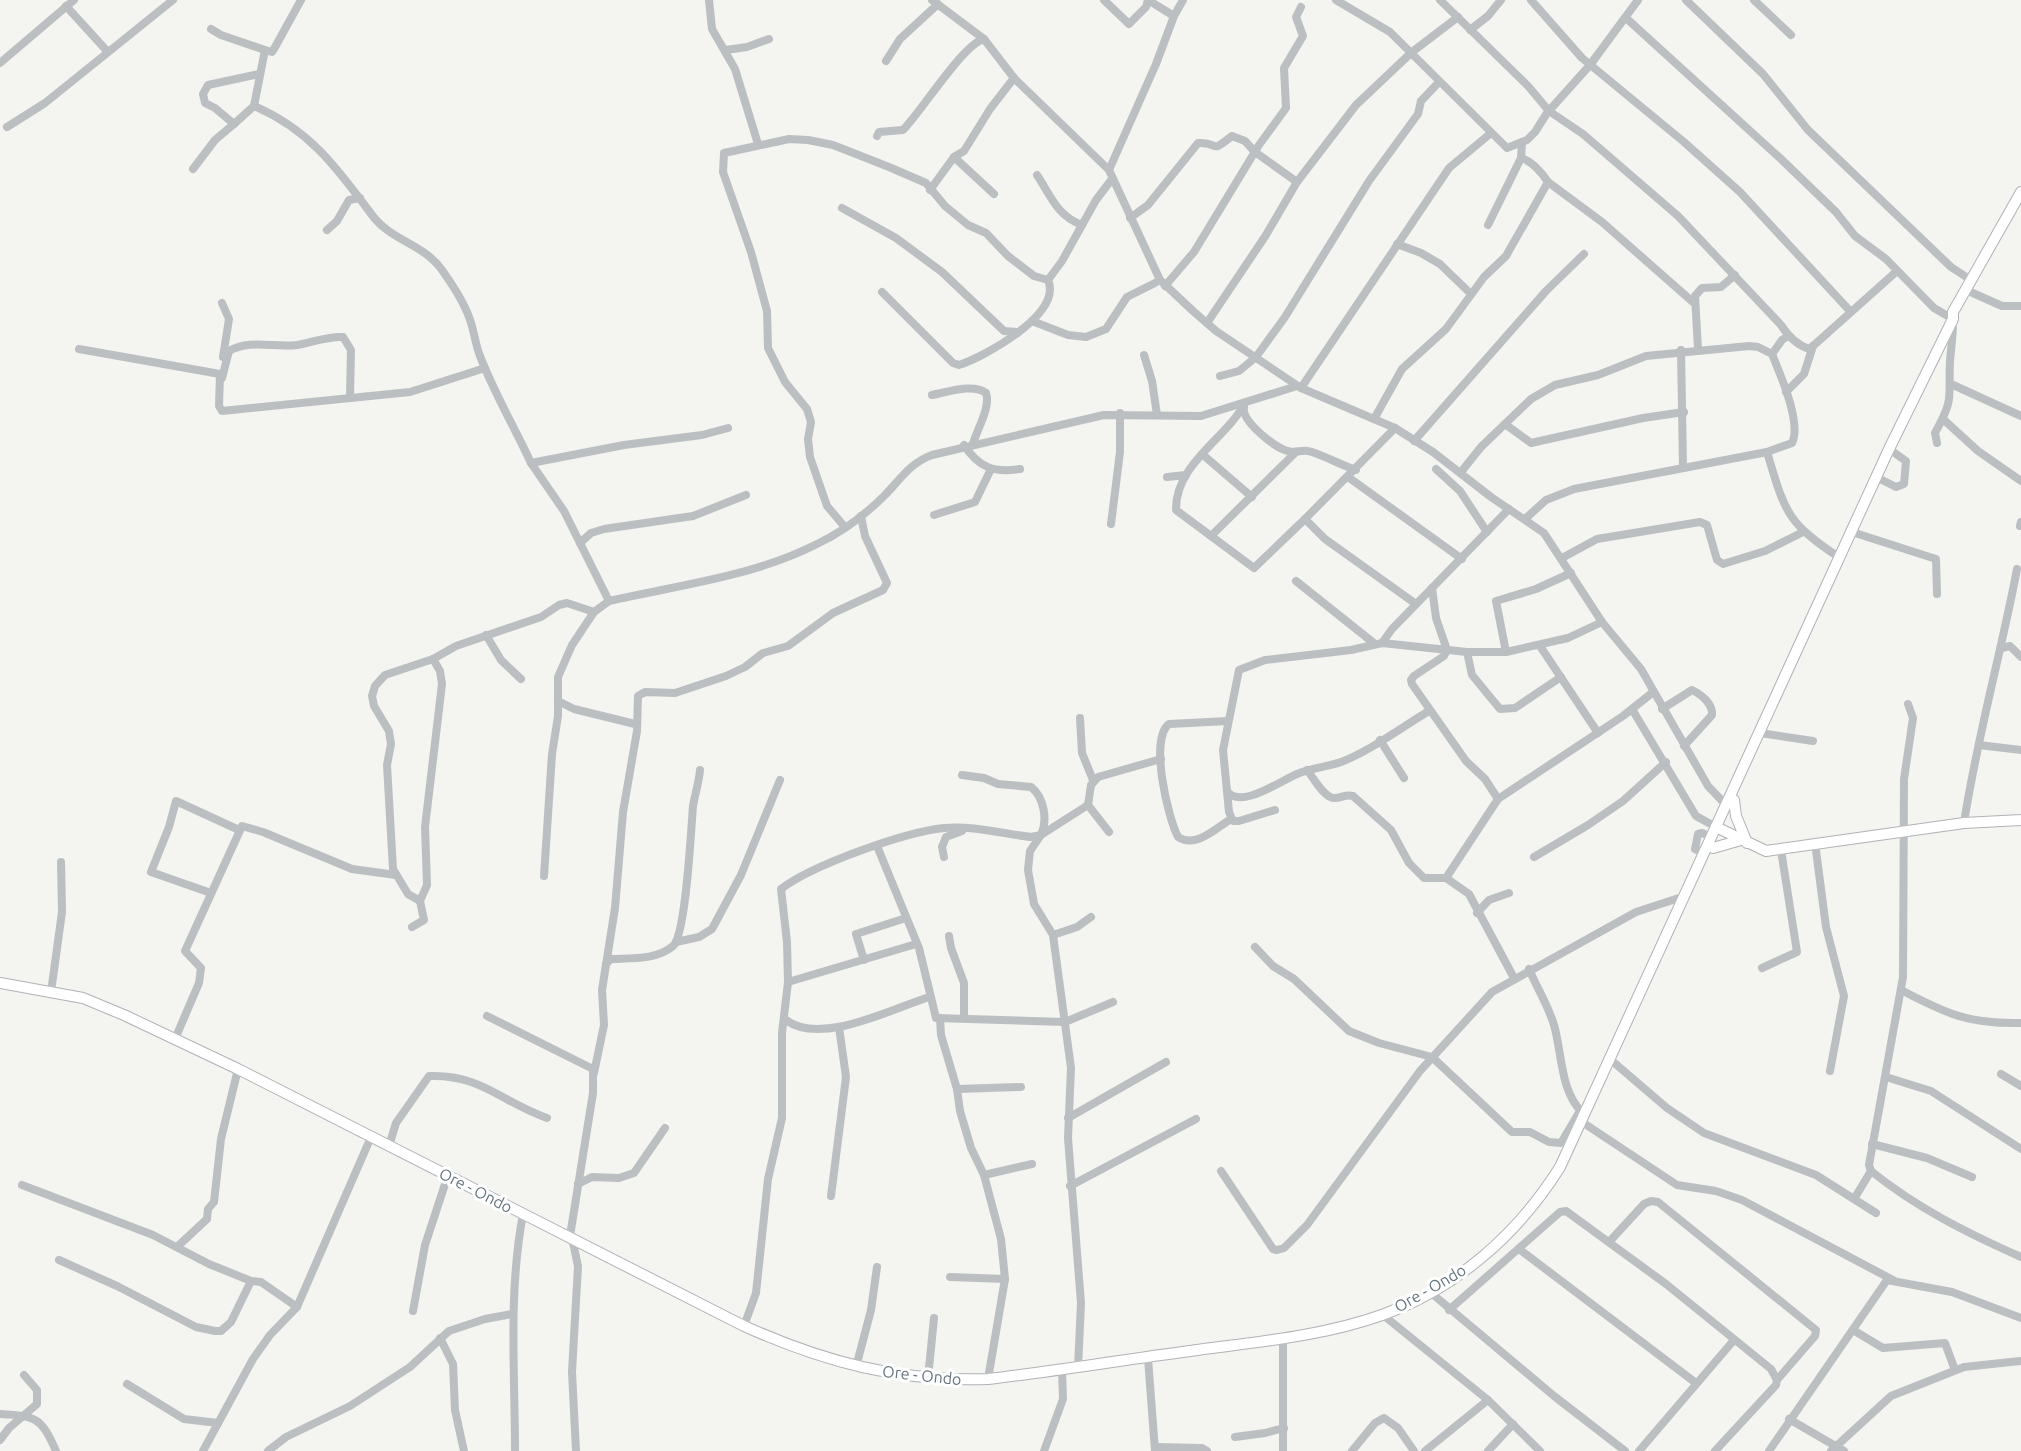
<svg xmlns="http://www.w3.org/2000/svg" width="2021" height="1451" font-family="Ubuntu,sans-serif">
<rect width="100%" height="100%" fill="#f4f4f0"/>
<g fill="none" stroke-linecap="round" stroke-linejoin="round">
<g stroke="#aeb3b6" stroke-width="12">
<g id="major">
<polyline points="1734,800 1736,816 1747,843"/>
<polyline points="1716,827 1766,851 1964,823 2021,820"/>
<polyline points="1713,848 1741,840"/>
<path d="M0 983 83 998 124 1015 238 1069 744 1326C824 1362 899 1382 988 1379 1055 1371 1122 1360 1190 1351 1254 1342 1320 1337 1382 1315 1457 1288 1518 1234 1560 1167L1889 449 1953 319V312L2021 192"/>
</g>
</g>
<g stroke="#bbbfc2" stroke-width="8">
<path d="M301 0 274 49 272 52 265 50 254 106C310 130 337 168 372 215 391 241 424 244 442 270 452 284 463 301 469 317 474 329 475 344 480 356 494 393 515 428 531 463L624 445 702 435 728 428"/>
<polyline points="709,0 712,29 735,69 758,144"/>
<polyline points="932,0 984,39 1014,78 1109,170 1160,280 1193,311 1216,331 1301,388 1395,428 1433,452 1491,497 1544,533 1602,622 1641,669 1708,786 1726,805"/>
<polyline points="1104,0 1129,24 1146,7 1148,0"/>
<polyline points="1148,0 1174,16"/>
<polyline points="1336,0 1390,32 1507,148 1527,140 1535,132 1547,113 1590,65 1638,0"/>
<path d="M1440 0 1528 86 1549 111 1583 134 1678 216 1781 325C1788 336 1797 345 1809 349L1813 346 1897 271"/>
<polyline points="1531,0 1582,58 1684,142 1740,192 1850,311"/>
<polyline points="1686,0 1763,74 1808,130 1951,267 1971,280"/>
<polyline points="1754,0 1791,35"/>
<polyline points="66,6 107,51"/>
<polyline points="1626,18 1781,159 1836,212 1855,236 1886,259 1934,308 1953,319"/>
<polyline points="211,29 221,35 265,50"/>
<polyline points="1470,30 1488,16 1501,0"/>
<polyline points="726,50 747,47 769,39"/>
<polyline points="886,61 900,39 938,4"/>
<polyline points="0,63 74,0"/>
<polyline points="254,106 234,124 215,108 205,103 203,94 208,85 259,74"/>
<polyline points="7,127 45,103 173,0"/>
<path d="M877 136 879 132 903 130C922 111 963 44 984 39"/>
<polyline points="954,157 994,194"/>
<polyline points="193,169 215,140 234,124"/>
<polyline points="1109,170 1156,64 1174,16 1183,0"/>
<path d="M1037 175C1051 196 1057 216 1082 225"/>
<polyline points="1548,182 1602,222 1694,303"/>
<polyline points="930,190 954,157 964,151 990,109 1014,78"/>
<polyline points="842,208 896,238 942,272 1004,331 1017,332"/>
<path d="M1130 218 1148 205 1198 143C1221 142 1208 155 1232 136L1245 141 1255 152 1297 182"/>
<polyline points="1488,225 1521,158"/>
<polyline points="327,230 337,221 349,200 360,198"/>
<polyline points="1397,244 1421,253 1440,264 1471,294"/>
<polyline points="1048,280 1062,261 1096,200 1112,179"/>
<polyline points="1165,286 1194,252 1259,145 1286,108 1284,68 1303,36 1296,17 1301,7"/>
<polyline points="1966,290 2002,306 2021,306"/>
<path d="M882 292 953 363 959 365C984 357 1063 314 1048 280"/>
<polyline points="222,303 229,319 223,357"/>
<polyline points="1032,321 1068,335 1086,337 1106,329 1127,297 1155,283"/>
<polyline points="1207,323 1266,235 1297,182 1356,105 1412,52 1458,17"/>
<polyline points="79,349 220,374 219,406 222,411 410,392 485,368"/>
<polyline points="1698,349 1695,296 1702,288 1721,287 1735,275"/>
<polyline points="1681,350 1683,468"/>
<polyline points="1772,354 1782,340 1788,336"/>
<polyline points="1144,355 1152,381 1157,415"/>
<polyline points="1220,376 1239,371 1256,357 1285,317 1369,181 1418,114 1421,101 1439,82"/>
<path d="M222 378 229 351C250 339 275 348 297 345 313 342 328 336 343 337L351 350 350 398"/>
<polyline points="1951,384 2021,416"/>
<polyline points="1301,388 1449,168 1491,133"/>
<polyline points="1786,392 1804,374 1813,346"/>
<path d="M932 395C948 392 973 383 986 393 991 407 977 429 973 444"/>
<path d="M1245 403C1226 439 1175 464 1176 510L1254 568 1305 519"/>
<path d="M1244 407C1241 421 1275 448 1288 451 1296 454 1303 448 1312 452 1327 457 1341 465 1356 470"/>
<path d="M1374 419 1402 369 1446 329 1484 277 1506 256 1548 182C1542 173 1532 161 1521 158L1522 142"/>
<polyline points="1944,420 1978,451 2021,481"/>
<polyline points="1505,424 1531,443 1643,418 1684,412"/>
<polyline points="1395,428 1305,519 1325,539 1416,604"/>
<polyline points="1414,441 1546,291 1584,254"/>
<path d="M1937 443 1935 433C1955 397 1948 398 1950 361 1951 348 1953 336 1953 323"/>
<path d="M964 445C979 468 994 473 1020 469"/>
<path d="M1767 452C1785 512 1786 522 1840 558"/>
<polyline points="1202,454 1252,497"/>
<polyline points="531,463 564,511 609,601"/>
<polyline points="1436,469 1460,491 1487,532"/>
<path d="M1461 472 1481 447 1531 399 1555 385 1598 375 1646 356 1749 346 1758 347 1772 354C1780 374 1802 423 1792 443L1767 452 1574 489 1546 500 1525 519"/>
<polyline points="1167,477 1186,475"/>
<polyline points="1348,477 1462,559"/>
<polyline points="1876,477 1896,487 1904,484 1906,461 1889,449"/>
<polyline points="934,515 975,502 990,471"/>
<polyline points="1111,524 1120,452 1120,413"/>
<polyline points="844,526 827,506 810,457 808,439 811,422 807,409 785,382 768,348 767,311 751,252 723,172 724,153 789,139 808,140 833,145 889,167 926,183 945,206 968,225 986,233 1008,256 1034,276 1048,280"/>
<polyline points="2020,526 2021,522"/>
<polyline points="1852,532 1936,559 1937,594"/>
<polyline points="1211,536 1296,452"/>
<polyline points="580,543 591,533 604,529 693,516 746,495"/>
<polyline points="1562,558 1597,539 1700,522 1707,525 1717,560 1723,564 1765,551 1803,532"/>
<polyline points="1296,581 1375,644"/>
<polyline points="1432,588 1436,618 1447,650"/>
<polyline points="486,635 501,660 521,679"/>
<polyline points="1382,643 1392,629 1509,509"/>
<polyline points="1540,646 1598,733"/>
<polyline points="2002,648 2010,646 2021,657"/>
<polyline points="1447,650 1444,656 1414,676 1411,680 1412,684 1466,761 1485,779 1498,799"/>
<polyline points="1467,652 1472,675 1500,709 1515,708 1561,677"/>
<polyline points="1506,652 1496,601 1536,589 1571,573"/>
<polyline points="558,701 574,709 635,724"/>
<path d="M1908 704 1913 718 1904 779 1903 977 1869 1165 1871 1171C1917 1208 1967 1233 2021 1257"/>
<polyline points="1632,709 1696,816 1716,827"/>
<path d="M1662 709 1692 690C1702 695 1713 704 1712 715L1684 746"/>
<polyline points="1080,718 1082,753 1093,780"/>
<path d="M1228 721 1169 724C1149 739 1168 818 1178 837 1196 849 1216 828 1231 819"/>
<polyline points="1760,733 1813,741"/>
<polyline points="1380,740 1404,778"/>
<polyline points="1979,745 2021,750"/>
<path d="M1307 770C1313 777 1324 798 1334 798 1342 798 1345 794 1353 796L1391 830 1409 863 1424 878H1446L1498 799 1623 716 1652 693"/>
<path d="M1227 791C1240 810 1280 781 1297 774 1311 768 1327 767 1341 762 1370 751 1402 727 1429 711"/>
<polyline points="1088,805 1091,785 1098,777 1161,759"/>
<polyline points="1088,805 1109,832"/>
<polyline points="1275,810 1239,821 1233,821 1229,812 1223,750 1239,670 1265,660 1351,650 1382,643 1467,652 1506,652 1568,638 1602,622"/>
<path d="M1964 823C1977 737 2001 654 2017 569"/>
<polyline points="1815,843 1826,927 1844,996 1830,1071"/>
<polyline points="877,846 919,948 936,1018 1065,1022 1113,1002"/>
<polyline points="1704,854 1695,849 1698,834 1702,833 1712,837"/>
<polyline points="944,857 942,847 946,837 962,831"/>
<polyline points="1534,857 1588,825 1623,801 1666,762"/>
<path d="M544 876 552 754 558 716V677L572 645 594 612 609 601C679 585 752 577 817 544 840 533 865 515 884 496 899 481 911 462 932 455L1104 415 1201 416 1297 386"/>
<polyline points="1446,878 1469,894 1514,978"/>
<polyline points="211,893 151,872 169,827 176,801 239,830"/>
<polyline points="420,901 427,885 425,827 442,684 440,671 433,659"/>
<polyline points="1477,913 1489,900 1509,893"/>
<polyline points="412,927 424,920 420,901 408,894 393,869 387,765 391,744 389,731 374,706 372,696 375,686 385,675 433,659 456,646 541,617 559,605 567,603 594,612"/>
<polyline points="1053,935 1077,927 1091,917"/>
<polyline points="949,936 951,948 964,983 964,1017"/>
<polyline points="676,942 699,937 712,929 741,875 780,780"/>
<polyline points="1255,947 1273,966 1294,979 1349,1031 1379,1043 1432,1057 1512,1132 1530,1132 1549,1142 1561,1143 1580,1111"/>
<polyline points="864,960 856,934 906,918"/>
<path d="M606 964 611 959C631 958 657 960 673 946 686 935 691 829 693 806 695 794 699 782 700 770"/>
<polyline points="1762,968 1797,952 1781,850"/>
<path d="M1529 969C1537 988 1548 1005 1554 1025 1562 1052 1560 1091 1582 1112"/>
<polyline points="788,982 916,944"/>
<path d="M1901 990C1947 1014 1968 1024 2021 1023"/>
<polyline points="51,992 62,912 61,862"/>
<polyline points="487,1016 593,1069 593,1093 570,1236"/>
<polyline points="940,1018 941,1035 957,1089 960,1111 971,1148 984,1175 1001,1239 1005,1279 988,1379"/>
<path d="M786 1020C820 1046 892 1009 929 997"/>
<polyline points="175,1039 199,983 201,968 185,951 242,826 263,832 352,869 396,875"/>
<polyline points="1611,1060 1667,1108 1704,1133 1816,1175 1876,1213"/>
<polyline points="594,1073 604,1025 602,990 615,908 623,812 637,731 638,696 645,692 675,693 726,676 745,667 763,653 788,646 833,613 883,590 887,583 865,536 861,516"/>
<polyline points="2001,1074 2021,1086"/>
<polyline points="1886,1077 1931,1091 2021,1149"/>
<polyline points="957,1089 1021,1087"/>
<polyline points="1068,1118 1166,1062"/>
<polyline points="1582,1122 1677,1185 1716,1191 1742,1200 1893,1280"/>
<polyline points="1872,1144 1927,1158 1972,1177"/>
<path d="M389 1146 396 1123 429 1076C481 1074 501 1102 547 1118"/>
<polyline points="1221,1171 1273,1249 1277,1250 1284,1248 1307,1225 1420,1071 1492,992 1636,912 1685,896"/>
<polyline points="984,1175 1032,1164"/>
<polyline points="578,1184 592,1177 619,1178 634,1173 665,1128"/>
<polyline points="22,1185 153,1235 209,1264 251,1281 261,1282 297,1307"/>
<polyline points="1070,1186 1196,1119"/>
<polyline points="831,1196 846,1077 839,1027"/>
<polyline points="1854,1199 1871,1171"/>
<polyline points="572,1238 578,1266 572,1372 576,1451"/>
<polyline points="1610,1241 1644,1204 1651,1201 1658,1202 1816,1330 1815,1336 1777,1380 1776,1385 1715,1451"/>
<polyline points="177,1247 207,1219 208,1209 214,1202 221,1139 238,1069"/>
<polyline points="1519,1249 1696,1383"/>
<polyline points="59,1260 117,1286 196,1327 215,1331 221,1331 231,1322 251,1281"/>
<polyline points="950,1277 1005,1279"/>
<polyline points="1430,1292 1554,1396 1625,1451"/>
<polyline points="1449,1310 1560,1212 1566,1211 1666,1284 1771,1369 1777,1380"/>
<polyline points="413,1311 425,1245 448,1175"/>
<polyline points="1383,1315 1488,1400 1540,1451"/>
<path d="M744 1326 756 1293 768 1179 782 1118V1033L788 982 787 942 781 889C812 865 905 832 944 828 972 825 1004 834 1031 837L1041 835C1048 820 1044 797 1031 787L998 784 984 778 962 775"/>
<polyline points="1853,1330 1883,1348 1945,1343 1955,1370"/>
<polyline points="440,1338 453,1364 455,1410 464,1451"/>
<polyline points="1283,1339 1283,1451"/>
<polyline points="1148,1358 1155,1451"/>
<polyline points="856,1367 871,1310 877,1267"/>
<polyline points="1078,1368 1081,1303 1068,1138 1071,1068 1053,935 1034,904 1028,870 1030,851 1041,835 1088,805"/>
<polyline points="928,1378 934,1318"/>
<polyline points="127,1384 184,1419 218,1423"/>
<path d="M0 1414C36 1416 41 1417 56 1451"/>
<polyline points="1789,1419 1844,1451"/>
<polyline points="1235,1437 1265,1433 1284,1428"/>
<polyline points="0,1440 9,1428 37,1404 37,1390 24,1375"/>
<polyline points="1156,1447 1202,1448 1207,1451"/>
<polyline points="203,1451 253,1359 270,1335 297,1307 371,1137"/>
<polyline points="268,1451 286,1437 350,1406 410,1367 449,1331 485,1319 512,1314"/>
<path d="M515 1451C515 1371 508 1294 523 1214"/>
<polyline points="1044,1451 1063,1399 1062,1370"/>
<polyline points="1352,1451 1375,1423 1384,1418 1398,1428 1414,1451"/>
<polyline points="1425,1451 1488,1400"/>
<polyline points="1488,1451 1513,1424"/>
<polyline points="1639,1451 1734,1340"/>
<polyline points="1769,1451 1887,1280 1952,1292 2021,1318"/>
<polyline points="1831,1451 1891,1396 1964,1367 2020,1361"/>
</g>
<use href="#major" stroke="#fff" stroke-width="10"/>
</g>
<g text-anchor="middle" dominant-baseline="central" stroke-width="6" stroke-linejoin="round" paint-order="stroke">
<g font-size="16" fill="#65757f" stroke="#fff">
<text transform="translate(476 1190) rotate(27)">Ore - Ondo</text>
<text transform="translate(1430 1288) rotate(-30)">Ore - Ondo</text>
<text transform="translate(922 1375) rotate(6)">Ore - Ondo</text>
</g>
</g>
</svg>
